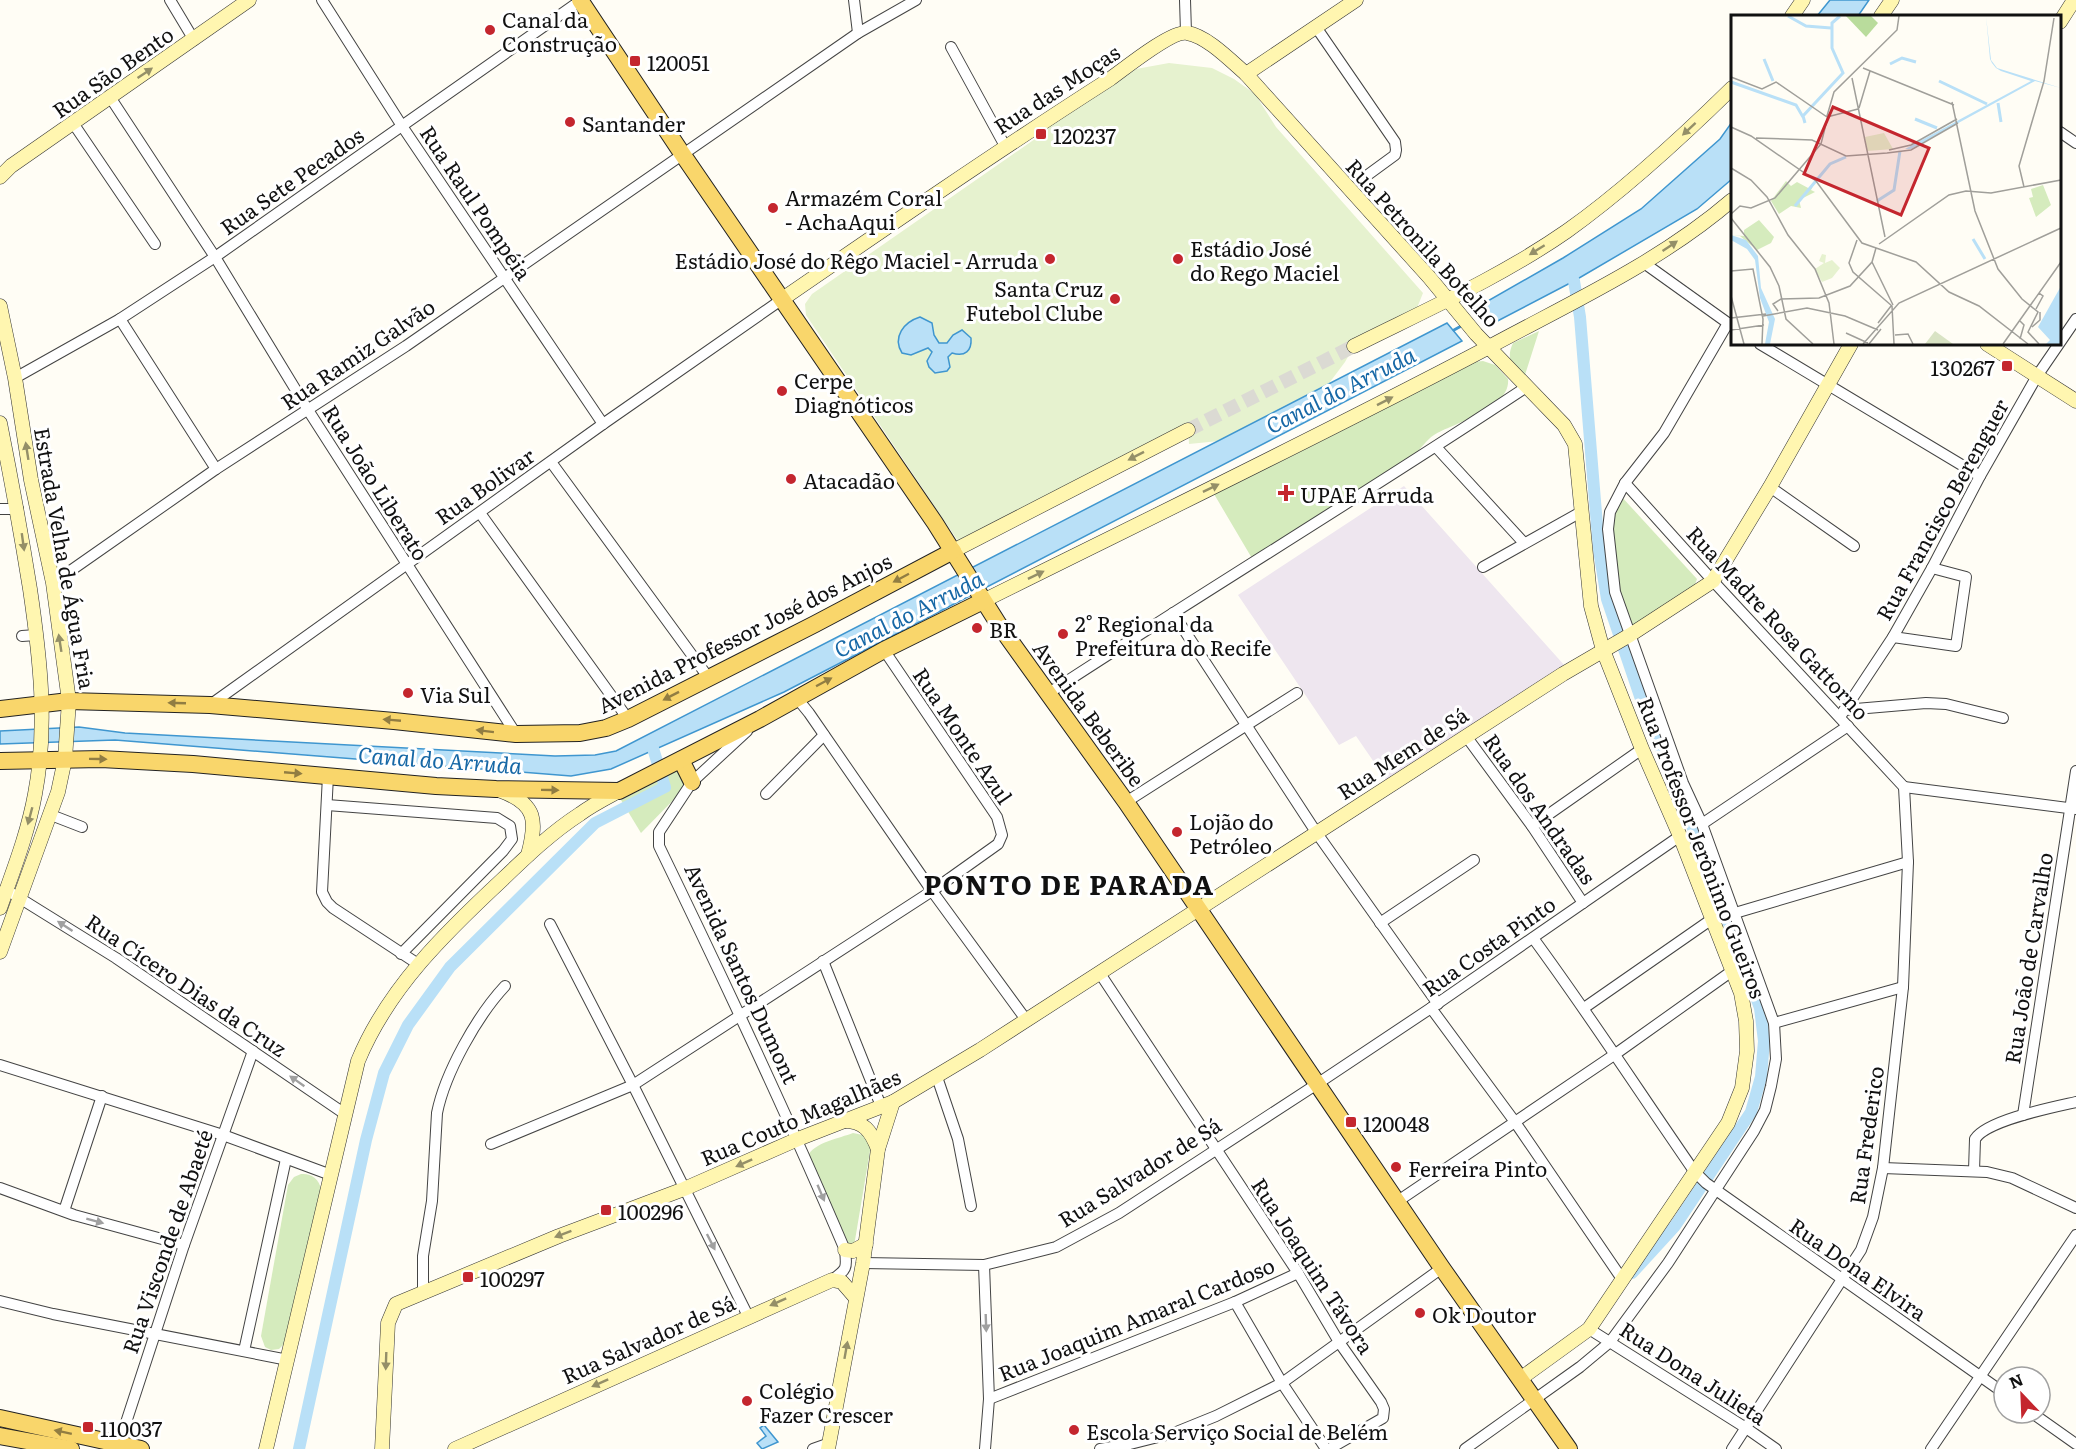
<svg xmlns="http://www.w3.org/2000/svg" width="2076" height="1449" font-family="Literata,serif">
<rect width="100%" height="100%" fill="#fffdf5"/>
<polygon fill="#eee6ef" points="1404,486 1565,666 1387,781 1356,736 1339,745 1238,595"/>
<g fill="#d5ebbd">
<path d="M1539 331 1524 378C1513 364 1505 361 1513 343Z"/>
<path d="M1483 361 1495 365 1508 379C1511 409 1453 423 1434 435 1426 440 1421 449 1414 455L1253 560 1214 494 1474 362Z"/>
<polygon points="1620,495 1697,579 1694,587 1634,625 1626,621 1617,577 1613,518"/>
<polygon points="678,770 686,787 641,833 621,800"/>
<path d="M853 1133 863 1135 871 1145 854 1246 850 1247 808 1156C813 1143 840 1138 853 1133Z"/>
<path d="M301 1174C311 1173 319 1179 321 1189L287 1341 279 1349 271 1350 265 1347 261 1336 288 1185 294 1177Z"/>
</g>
<polygon fill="#e6f2cf" points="1169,63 1212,68 1234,79 1255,94 1276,127 1423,293 1417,308 1354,346 1345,362 1324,390 1247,432 1219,441 1189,444 1188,425 958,541 806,315 805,304 812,294 1045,132 1043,129 1136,69"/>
<g fill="#b9e0f7" stroke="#3f96cf" stroke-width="1.5">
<polygon points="1830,0 1869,0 1858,16 1817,16"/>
<polygon points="1732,122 1732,179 1697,209 1574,281 1486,327 1472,310 1563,258 1641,209 1720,139"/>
<path d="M920 317 932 323 934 335 939 343H947L953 335 962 330 971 338C972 351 965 357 952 353L948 357 950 367 947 371 935 373 929 367 927 361 932 352 928 348 911 355 902 353C892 337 904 322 920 317Z"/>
<polygon points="1447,323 1462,341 784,692 611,769 571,776 115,740 0,744 0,731 79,727 125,733 555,756 595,755 616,751"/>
<polygon points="764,1425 778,1442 762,1449 757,1443 766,1436 760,1428"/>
</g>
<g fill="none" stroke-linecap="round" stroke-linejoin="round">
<polyline stroke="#3f96cf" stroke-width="3" points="1454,330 1463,325"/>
<g stroke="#b9e0f7" stroke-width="12">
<polyline points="1574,281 1580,317 1599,550 1607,599 1642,702 1703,853 1760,1008 1764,1041 1761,1077 1751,1112 1675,1226 1632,1273"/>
<polyline points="299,1449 366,1140 384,1073 408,1025 450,967 595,823 665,787 651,742"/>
</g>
<polyline stroke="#dbdad3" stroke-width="14" stroke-dasharray="14 7" stroke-linecap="butt" points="1188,430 1354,346"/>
<g stroke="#444" stroke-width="12">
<g id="street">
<polyline points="170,0 194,40"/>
<polyline points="322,0 402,126 603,424"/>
<polyline points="854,0 858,33"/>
<polyline points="1185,0 1186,32"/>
<polyline points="1316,27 1395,142 1396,150 1395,155 1369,174"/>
<polyline points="951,47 1005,146"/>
<polyline points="110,97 215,257 308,410 516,734"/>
<polyline points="73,123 155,244"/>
<polyline points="2060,132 2076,143"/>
<polyline points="1644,263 1732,326"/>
<polyline points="120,319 216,469"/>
<polyline points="1760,344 1980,476"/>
<polyline points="15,378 120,319 215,257 580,1"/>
<polyline points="1436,447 1524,543"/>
<polyline points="551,462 708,677"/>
<polyline points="1625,483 1713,581 1904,787"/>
<polyline points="1770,487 1854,546"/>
<polyline points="0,509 18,509"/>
<polyline points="480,513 628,719"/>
<polyline points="1483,567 1581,512"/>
<polyline points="53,583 216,469 406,346 858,33 916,0"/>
<polyline points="1173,613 1316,832 1438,1004"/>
<polyline points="22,636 36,635"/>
<polyline points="1893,637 1956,646 1966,577 1932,568"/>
<path d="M1049 693C1208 589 1370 491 1528 386"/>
<polyline points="796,697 809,713 932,891 1027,1021"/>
<polyline points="210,705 603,424 781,300"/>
<polyline points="1844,710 1926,703 1946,704 2003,718"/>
<polyline points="1840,717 1893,637 1932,568 1980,476 2037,376 2076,319"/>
<path d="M747 731 692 782 659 832V846C724 980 787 1114 845 1250 847 1269 847 1269 832 1280"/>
<polyline points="1466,736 1532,826 1583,903"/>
<polyline points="328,776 322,892 327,902 333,908 418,964"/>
<polyline points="1904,787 2076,809"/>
<polyline points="766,794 824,735"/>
<polyline points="1126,802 1297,693"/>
<polyline points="327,805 497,818 510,826 512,839 503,851 401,954"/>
<polyline points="51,815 82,827"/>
<polyline points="1702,824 1848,726"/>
<polyline points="1532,826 1642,749"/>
<polyline points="5,889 116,958 345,1114"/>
<polyline points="1735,913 1908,862"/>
<polyline points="1380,923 1474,860"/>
<polyline points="550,924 633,1085 748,1316"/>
<path d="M1533 938C1589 1014 1640 1093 1694 1171L1706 1183 2004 1393"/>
<polyline points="823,961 881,1106"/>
<polyline points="1099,972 1298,1273 1339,1342 1381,1402 1384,1409 1383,1418 1329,1449"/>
<polyline points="1431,1008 1515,1122 1622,1279"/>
<polyline points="1584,1008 1712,919"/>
<polyline points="1774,1023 1903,987"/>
<polyline points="0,1065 223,1135 331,1175"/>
<polyline points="937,1077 958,1139 971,1206"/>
<polyline points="2023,1115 2076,771"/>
<polyline points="491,1144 633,1085 932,891 998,844 1002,835 997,817 884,650"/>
<polyline points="1883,1168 1987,1172 2012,1178 2076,1208"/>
<path d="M1974 1171 1975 1139C1987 1120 2054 1107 2076 1102"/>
<polyline points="0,1188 74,1215 184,1245"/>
<polyline points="1398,1201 1614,1055 1732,971"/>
<polyline points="64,1211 102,1096"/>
<polyline points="863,1263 984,1265 1056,1247 1119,1213 1317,1084 1431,1008 1680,836"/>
<polyline points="984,1265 989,1399 985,1449"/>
<path d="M423 1292V1256L432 1201 437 1113C445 1073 477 1016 505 986"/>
<polyline points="0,1301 53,1314 288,1360"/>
<polyline points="1235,1302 1282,1383 1326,1449"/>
<polyline points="1589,1329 1746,1428 1776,1449"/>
<polyline points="244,1351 286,1159"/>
<polyline points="989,1399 1235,1302 1298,1273"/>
<polyline points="2032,1413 2076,1444"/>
<polyline points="119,1444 184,1245 253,1051"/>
<polyline points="813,1449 830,1443"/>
<polyline points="1100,1449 1130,1444 1174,1433 1216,1416 1282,1383 1442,1268"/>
<polyline points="1465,1449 1580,1367 1610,1342 1668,1263 1754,1131 1765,1110 1771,1086 1776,1059 1774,1023 1702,824 1683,783 1615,592 1608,529 1610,512 1625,483 1664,433 1728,323"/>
<polyline points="1732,1449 1861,1250 1873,1217 1883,1168 1903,987 1908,862 1904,787"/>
<polyline points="1931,1449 2076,1235"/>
</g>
</g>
<g stroke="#333" stroke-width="15">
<g id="secondary">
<polyline points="1792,16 1803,0"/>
<polyline points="1881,16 1892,0"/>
<polyline points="2060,22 2074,0"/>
<polyline points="1246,74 1356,0"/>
<polyline points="0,177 11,166 249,0"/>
<path d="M781 300C890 225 999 150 1110 79 1124 69 1172 30 1187 33 1207 36 1231 61 1246 74L1429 277 1476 334 1564 425 1575 444 1591 606 1603 650 1642 749 1680 836 1741 993 1746 1021 1747 1051 1742 1088 1728 1123 1589 1329 1520 1379"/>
<polyline points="0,306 15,378 31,480 53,583 69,701 65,759 58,792 0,952"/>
<polyline points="1987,344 2076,401"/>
<path d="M1354 346C1426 310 1501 277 1567 231 1626 189 1680 139 1732 88"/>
<path d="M0 423C11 478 21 533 30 589 40 657 48 726 35 794 28 833 13 871 0 908"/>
<polyline points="953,551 1188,430"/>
<path d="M983 601C1152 517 1322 435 1489 347 1572 302 1660 262 1732 200"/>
<path d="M501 791C537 804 537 821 528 855"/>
<path d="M844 1121C864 1121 871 1131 878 1149"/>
<polyline points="845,1250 853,1251 866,1244"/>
<path d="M266 1449 358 1061C388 988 446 932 503 879 527 856 552 832 580 814 592 805 606 798 619 791"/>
<polyline points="382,1449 388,1323 396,1304 559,1236 684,1189 798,1139 893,1102 980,1050 1563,674 1630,635 1713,581 1770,487 1851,344"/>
<polyline points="455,1449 832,1280 842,1282 855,1297"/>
<polyline points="828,1449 863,1263 878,1149 893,1102"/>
</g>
</g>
<g stroke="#222" stroke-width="18">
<g id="primary">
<polyline points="580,0 683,155 935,523 999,625 1126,802 1442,1268 1569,1449"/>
<polyline points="0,709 69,701 210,705 394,721 516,734 580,733 606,728 628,719 815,624 953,551"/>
<polyline points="681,760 692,782"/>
<polyline points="0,761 101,759 193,764 436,786 496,789 619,791 760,719 884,650 983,601"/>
<polyline points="0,1418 141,1449"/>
<polyline points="0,1436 71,1449"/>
</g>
</g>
<use href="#street" stroke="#fff" stroke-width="10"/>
<use href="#secondary" stroke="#fff6b0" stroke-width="14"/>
<use href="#primary" stroke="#f9d66b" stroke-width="16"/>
</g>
<defs><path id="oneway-solid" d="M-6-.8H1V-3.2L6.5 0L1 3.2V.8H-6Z" transform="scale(1.5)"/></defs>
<g fill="#948f68">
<use href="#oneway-solid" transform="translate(145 73) rotate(-34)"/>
<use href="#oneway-solid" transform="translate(1689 129) rotate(137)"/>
<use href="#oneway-solid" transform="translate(1670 246) rotate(-34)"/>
<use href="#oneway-solid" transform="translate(1537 250) rotate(148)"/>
<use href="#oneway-solid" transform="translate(1385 401) rotate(-27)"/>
<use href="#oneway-solid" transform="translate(27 451) rotate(-99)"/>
<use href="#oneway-solid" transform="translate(1136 456) rotate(153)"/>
<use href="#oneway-solid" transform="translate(1211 488) rotate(-26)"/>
<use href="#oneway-solid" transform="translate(23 542) rotate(82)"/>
<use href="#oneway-solid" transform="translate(1036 575) rotate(-26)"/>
<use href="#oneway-solid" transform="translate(60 643) rotate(-99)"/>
<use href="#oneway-solid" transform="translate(30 816) rotate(105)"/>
<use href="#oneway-solid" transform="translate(744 1163) rotate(156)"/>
<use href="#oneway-solid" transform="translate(563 1234) rotate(159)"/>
<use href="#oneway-solid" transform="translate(778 1302) rotate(156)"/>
<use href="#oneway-solid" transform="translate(846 1350) rotate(-80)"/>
<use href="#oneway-solid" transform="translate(386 1361) rotate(92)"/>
<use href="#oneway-solid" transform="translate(600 1383) rotate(156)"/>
</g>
<g fill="#917d42">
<use href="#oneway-solid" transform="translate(901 578) rotate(152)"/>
<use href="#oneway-solid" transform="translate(824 682) rotate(-28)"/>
<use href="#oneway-solid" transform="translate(671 696) rotate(153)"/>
<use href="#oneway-solid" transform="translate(177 703) rotate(-178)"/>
<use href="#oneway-solid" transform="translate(392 720) rotate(-175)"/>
<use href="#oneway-solid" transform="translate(485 731) rotate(-173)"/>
<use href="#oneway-solid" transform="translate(98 759) rotate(1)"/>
<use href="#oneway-solid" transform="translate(293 773) rotate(5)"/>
<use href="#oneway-solid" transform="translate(550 790) rotate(1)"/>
<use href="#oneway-solid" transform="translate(63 1432) rotate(-168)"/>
</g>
<g fill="#a0a0a0">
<use href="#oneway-solid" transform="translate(65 926) rotate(-147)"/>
<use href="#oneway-solid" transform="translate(297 1081) rotate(-145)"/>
<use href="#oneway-solid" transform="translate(821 1193) rotate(67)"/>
<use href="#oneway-solid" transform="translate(95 1221) rotate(15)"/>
<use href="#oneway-solid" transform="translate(711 1242) rotate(63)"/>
<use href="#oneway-solid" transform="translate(986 1323) rotate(88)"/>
</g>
<g fill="#c4262e" stroke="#fff" stroke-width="2">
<circle cx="490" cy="30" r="6"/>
<rect x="629" y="55" width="12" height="12" rx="3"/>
<circle cx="570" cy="122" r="6"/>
<rect x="1035" y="128" width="12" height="12" rx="3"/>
<circle cx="773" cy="208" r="6"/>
<circle cx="1050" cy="259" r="6"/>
<circle cx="1178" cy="259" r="6"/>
<circle cx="1115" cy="299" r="6"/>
<rect x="2001" y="360" width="12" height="12" rx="3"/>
<circle cx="782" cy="391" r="6"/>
<circle cx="791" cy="479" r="6"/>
<path d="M1283 484h6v6h6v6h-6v6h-6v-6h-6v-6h6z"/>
<circle cx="977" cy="628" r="6"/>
<circle cx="1063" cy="634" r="6"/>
<circle cx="408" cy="693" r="6"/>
<circle cx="1177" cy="832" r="6"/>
<rect x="1345" y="1116" width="12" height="12" rx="3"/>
<circle cx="1396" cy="1167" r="6"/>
<rect x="600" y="1204" width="12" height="12" rx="3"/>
<rect x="462" y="1271" width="12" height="12" rx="3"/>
<circle cx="1420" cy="1313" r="6"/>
<circle cx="747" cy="1401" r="6"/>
<rect x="82" y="1421" width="12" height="12" rx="3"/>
<circle cx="1074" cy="1430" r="6"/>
</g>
<g text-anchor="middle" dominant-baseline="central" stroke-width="6" stroke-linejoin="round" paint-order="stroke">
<g font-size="21" fill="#111" stroke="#fff" text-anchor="start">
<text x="502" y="18">Canal da<tspan x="502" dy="24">Construção</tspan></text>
<text x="647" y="61">120051</text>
<text x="582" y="122">Santander</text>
<text x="1053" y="134">120237</text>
<text x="785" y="196">Armazém Coral<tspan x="785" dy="24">- AchaAqui</tspan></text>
<text x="1190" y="247">Estádio José<tspan x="1190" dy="24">do Rego Maciel</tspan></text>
<text x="1038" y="259" text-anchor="end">Estádio José do Rêgo Maciel - Arruda</text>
<text x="1103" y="287" text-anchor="end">Santa Cruz<tspan x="1103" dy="24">Futebol Clube</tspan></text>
<text x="1995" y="366" text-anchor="end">130267</text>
<text x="794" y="379">Cerpe<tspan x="794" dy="24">Diagnóticos</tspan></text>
<text x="803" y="479">Atacadão</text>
<text x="1300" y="493">UPAE Arruda</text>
<text x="1075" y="622">2° Regional da<tspan x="1075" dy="24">Prefeitura do Recife</tspan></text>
<text x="989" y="628">BR</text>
<text x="420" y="693">Via Sul</text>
<text x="1189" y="820">Lojão do<tspan x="1189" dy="24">Petróleo</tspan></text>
<text x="1363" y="1122">120048</text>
<text x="1408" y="1167">Ferreira Pinto</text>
<text x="618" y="1210">100296</text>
<text x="480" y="1277">100297</text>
<text x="1432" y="1313">Ok Doutor</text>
<text x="759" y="1389">Colégio<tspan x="759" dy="24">Fazer Crescer</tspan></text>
<text x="100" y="1427">110037</text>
<text x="1086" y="1430">Escola Serviço Social de Belém</text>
</g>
<g font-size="21" fill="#111" stroke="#fff">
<text transform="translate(112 71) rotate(-35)">Rua São Bento</text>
<text transform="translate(1056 88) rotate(-33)">Rua das Moças</text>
<text transform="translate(291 180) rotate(-35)">Rua Sete Pecados</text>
<text transform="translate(477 202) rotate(56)">Rua Raul Pompéia</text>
<text transform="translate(1424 242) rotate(48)">Rua Petronila Botelho</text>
<text transform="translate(357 353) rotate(-34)">Rua Ramiz Galvão</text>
<text transform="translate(377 482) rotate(58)">Rua João Liberato</text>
<text transform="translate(484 485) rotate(-35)">Rua Bolivar</text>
<text transform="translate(1941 509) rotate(-61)">Rua Francisco Berenguer</text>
<text transform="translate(66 558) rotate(80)">Estrada Velha de Água Fria</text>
<text transform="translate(1779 622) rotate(47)">Rua Madre Rosa Gattorno</text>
<text transform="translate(744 632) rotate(-27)">Avenida Professor José dos Anjos</text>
<text transform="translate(1090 713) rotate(54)">Avenida Beberibe</text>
<text transform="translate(964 735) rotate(56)">Rua Monte Azul</text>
<text transform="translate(1402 752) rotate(-33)">Rua Mem de Sá</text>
<text transform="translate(1541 808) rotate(55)">Rua dos Andradas</text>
<text transform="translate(1703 847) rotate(69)">Rua Professor Jerônimo Gueiros</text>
<text transform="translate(1488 945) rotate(-35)">Rua Costa Pinto</text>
<text transform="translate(2027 958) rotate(-81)">Rua João de Carvalho</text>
<text transform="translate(743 973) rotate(65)">Avenida Santos Dumont</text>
<text transform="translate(187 984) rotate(34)">Rua Cícero Dias da Cruz</text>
<text transform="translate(800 1116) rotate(-23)">Rua Couto Magalhães</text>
<text transform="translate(1865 1135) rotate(-82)">Rua Frederico</text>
<text transform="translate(1139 1171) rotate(-32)">Rua Salvador de Sá</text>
<text transform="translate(166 1241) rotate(-71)">Rua Visconde de Abaeté</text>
<text transform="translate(1314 1265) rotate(57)">Rua Joaquim Távora</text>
<text transform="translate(1859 1268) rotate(35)">Rua Dona Elvira</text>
<text transform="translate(1136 1318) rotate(-22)">Rua Joaquim Amaral Cardoso</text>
<text transform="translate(648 1338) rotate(-24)">Rua Salvador de Sá</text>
<text transform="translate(1694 1372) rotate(33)">Rua Dona Julieta</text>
</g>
<g font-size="22" font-style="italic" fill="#1768a6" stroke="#fff">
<text transform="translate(1340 389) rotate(-27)">Canal do Arruda</text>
<text transform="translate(908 613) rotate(-27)">Canal do Arruda</text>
<text transform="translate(440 759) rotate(4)">Canal do Arruda</text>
</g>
<g font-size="27" font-weight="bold" letter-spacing="1.5" fill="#111" stroke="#fff">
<text x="1069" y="883">PONTO DE PARADA</text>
</g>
</g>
<g transform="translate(1731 15)">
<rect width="330" height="330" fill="#fffdf5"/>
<path d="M55 166 60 171 66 167 79 174 84 167 80 175 84 177 68 185 70 193 60 191 48 199 40 186ZM312 170 320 190 305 202 298 183 302 182 300 174ZM28 205 43 222 40 228 26 235 9 221 0 220 13 221V215Z" fill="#d5ebbd"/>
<path d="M115 1H140L147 8 135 22Z" fill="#b9dc9c"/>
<path d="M204 316 222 329H194Z" fill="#d9e3c4"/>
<path d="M153 118 162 134 136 136 134 122ZM91 239 95 240 94 248 101 245 109 253 101 263 91 267 84 254 93 248 88 246Z" fill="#e6f2cf"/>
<path d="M255 1 260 45 266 53 330 73 304 66 180 134H174L300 66 270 56 265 53 261 48 259 44ZM0 220 15 225 27 241 30 273 44 304 39 329H34L38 307 29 283 24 245 16 234 0 225ZM330 271V329H315L319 325 307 312Z" fill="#b9e0f7"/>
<path fill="none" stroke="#b9e0f7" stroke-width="3" d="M57 1 75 11 100 13M33 44 42 66M159 49 171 43 185 47M208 66 256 89M0 67 65 90 72 102M267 88 270 107M184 104 206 113M74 108 72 101 112 58 101 33V8L109 1M146 186 163 175 169 136M64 191 99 149 115 142M242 224 254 244"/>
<path fill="none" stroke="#a09f9a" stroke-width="1.5" d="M132 53 223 90M0 62 31 74 45 67 96 102M121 63 154 222M221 87 244 196 267 254 291 284 307 297 297 317 308 329M128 93 139 56M96 101 103 77 166 15 168 1M96 102 127 94M0 112 20 121 85 166 131 228 185 247 218 277 248 291 297 329M25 123 81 125 115 141 156 138 180 135 227 108M158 135 180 130 226 104M0 153 20 165 36 182 57 220 84 254 98 288 103 329M293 172 288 151 313 66 323 3M0 199 9 191 20 193 44 183 90 129 97 101M0 203 39 252 48 271 55 304 82 329M126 225 118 248 122 257 161 291 163 329M148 229 218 180 235 176 260 178 330 165M141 247 162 290M0 256 22 254 32 304 31 329M0 281 13 329M305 294 312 281 308 278M47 296 42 289 50 284 88 283 119 271 141 247 145 233M32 301 76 293 114 301 147 315M0 303 35 299M289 306 293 310 289 324M147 308 160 291M301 312 309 305V297M0 315 33 310M115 318 137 328M164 320 177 319 182 329M132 329 168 288 330 213M138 329 150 314M272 329 330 247"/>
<path fill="#c4262e" fill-opacity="0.15" stroke="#c4262e" stroke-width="3" d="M102 92 198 133 170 200 73 159Z"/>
<rect width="330" height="330" fill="none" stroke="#111" stroke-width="3"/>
</g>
<g transform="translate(2022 1395) rotate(337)"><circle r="28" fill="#ffffff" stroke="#a0a0a0" stroke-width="1.5"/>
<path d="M0-4.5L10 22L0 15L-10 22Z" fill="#c4262e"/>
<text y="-9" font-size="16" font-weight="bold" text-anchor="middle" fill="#111111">N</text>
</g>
</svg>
